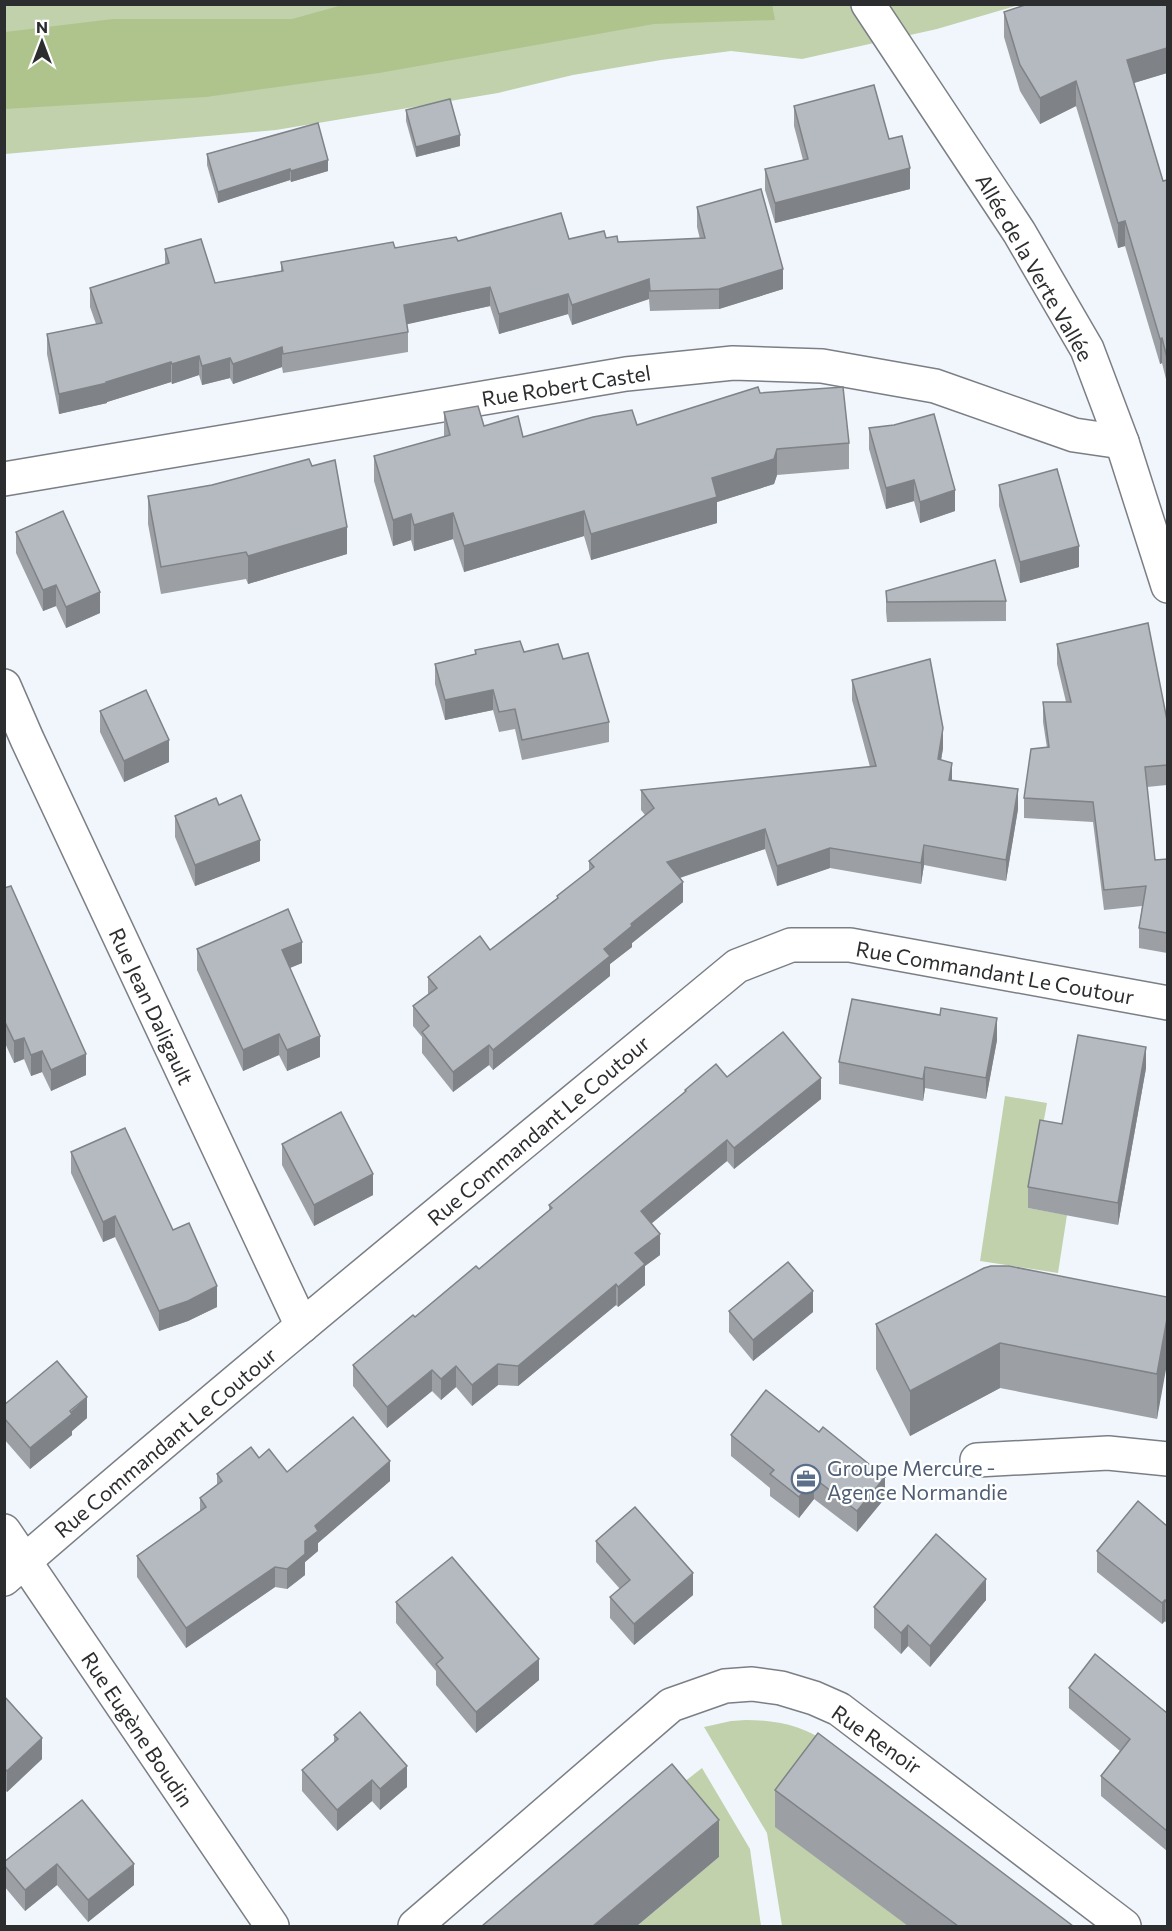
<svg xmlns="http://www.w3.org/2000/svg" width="1172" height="1931" font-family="Commissioner,sans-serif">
<rect width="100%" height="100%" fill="#f1f6fd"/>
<g fill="#c1d1ac">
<polygon points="5,5 1019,5 937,29 802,59 731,51 661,60 573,75 498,93 276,130 5,154"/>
<polygon points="1005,1096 1047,1103 1028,1208 1067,1215 1058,1273 980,1261"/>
<path d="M746 1720C763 1720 780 1722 796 1727 828 1737 872 1775 900 1795L882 1819 908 1926H782L767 1833 704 1727 731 1721Z"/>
<polygon points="702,1768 750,1849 761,1926 637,1926 719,1857 679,1786"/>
</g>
<polygon fill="#aec48c" points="346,4 772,4 775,20 654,24 379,73 206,97 5,109 5,32 113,19 292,19"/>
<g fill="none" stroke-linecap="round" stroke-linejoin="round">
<g stroke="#7b7f85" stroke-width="36">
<g id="minor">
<polyline points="868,4 1019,232 1087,349 1122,442 1168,586"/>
<polyline points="4,479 626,374 733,363 822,366 935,386 1074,435 1122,442"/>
<polyline points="4,686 27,739 302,1326"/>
<polyline points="977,1460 1108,1453 1168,1459"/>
<polyline points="4,1531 272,1926"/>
<path d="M4 1579C245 1370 492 1169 737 966L791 945H850L1168 1003"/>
<polyline points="415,1926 671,1705 725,1686 752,1684 781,1688 814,1698 839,1709 1124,1926"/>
</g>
</g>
<use href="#minor" stroke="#fff" stroke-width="33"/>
</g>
<g fill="#9ca0a5">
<polygon points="1167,4 1167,73 1134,83 1163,181 1167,180 1167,383 1162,363 1160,364 1125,246 1118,248 1076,106 1040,124 1020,91 1004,37 1004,12"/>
<polygon points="794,106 889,139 910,189 775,223 765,190 765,169 803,160 794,126"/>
<polygon points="406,110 460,146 416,157 406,121"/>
<polygon points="207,154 328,171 291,182 290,180 218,203 207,165"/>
<polygon points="697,207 783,289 719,309 650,311 649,299 572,325 568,314 499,334 490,306 406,324 408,332 408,352 283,373 282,367 233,384 230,378 202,385 199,375 172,384 171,382 107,402 107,403 59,414 47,354 47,334 96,324 90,307 90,288 165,264 165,249 215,283 281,271 281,262 395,248 458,241 606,238 618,242 700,239 697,227"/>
<polygon points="760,393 849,443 849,469 777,475 774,484 717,502 717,523 591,560 584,536 464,572 453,539 414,551 411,540 393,546 374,481 374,456 444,437 444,412 484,426 523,437 637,425"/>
<polygon points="869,428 955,511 920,523 914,501 886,509 869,449"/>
<polygon points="212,485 347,554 248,584 246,579 161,594 148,524 148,496"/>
<polygon points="999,485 1079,567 1020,583 999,506"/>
<polygon points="16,532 100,613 66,628 56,606 43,611 16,553"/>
<polygon points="886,591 1006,601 1006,621 887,622 886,611"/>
<polygon points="1057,644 1167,720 1167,785 1147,787 1155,860 1167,859 1167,953 1139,948 1139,928 1142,906 1104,910 1093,822 1024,818 1024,798 1047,748 1043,722 1043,702 1066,702 1057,664"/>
<polygon points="475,650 524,652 563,659 609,722 609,742 522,760 515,729 499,732 493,710 445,720 435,684 435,664 475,654"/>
<polygon points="852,680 943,748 941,760 952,781 1018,809 1006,881 924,865 921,884 830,868 777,886 765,849 680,878 683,902 632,943 632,947 610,964 610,976 493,1070 489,1065 453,1092 422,1053 422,1037 413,1026 413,1006 428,994 428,977 490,950 557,898 557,896 589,872 589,861 645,815 641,810 641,790 870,767 852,700"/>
<polygon points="100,711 169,762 124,782 100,732"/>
<polygon points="219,805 260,861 195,886 175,837 175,816"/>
<polygon points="4,888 86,1075 51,1091 42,1072 31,1076 24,1059 14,1063 4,1041"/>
<polygon points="197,949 302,963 290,968 320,1057 287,1071 279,1055 243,1071 197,970"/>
<polygon points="997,1040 986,1099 925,1088 923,1101 839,1084 839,1062"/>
<polygon points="1146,1068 1118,1225 1028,1208 1028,1187 1062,1124"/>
<polygon points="727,1077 821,1099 734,1169 727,1161 651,1224 660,1255 645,1266 645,1285 618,1307 616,1305 518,1386 498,1385 472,1406 456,1387 441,1400 432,1391 387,1428 353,1386 353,1365 479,1269 549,1210 549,1205 685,1092 685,1090"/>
<polygon points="282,1144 373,1195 314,1226 282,1165"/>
<polygon points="71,1152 173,1230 217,1307 188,1321 159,1331 115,1237 103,1242 71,1173"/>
<polygon points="1167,1297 1157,1419 1000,1388 910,1436 876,1369 876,1324"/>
<polygon points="729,1311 813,1312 753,1361 729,1332"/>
<polygon points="4,1405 87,1418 72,1431 72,1435 30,1469 4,1439"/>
<polygon points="731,1435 885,1498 857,1532 814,1499 799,1518 770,1496 770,1488 731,1456"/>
<polygon points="259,1458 287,1472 390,1481 318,1543 318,1551 305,1562 305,1575 287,1589 275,1587 186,1648 137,1577 137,1556 200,1511 200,1498 217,1485 217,1474"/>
<polygon points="1167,1526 1167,1624 1165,1621 1162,1624 1097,1572 1097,1551"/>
<polygon points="596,1541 693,1595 634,1645 610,1618 610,1597 620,1589 596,1562"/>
<polygon points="986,1600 930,1667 908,1646 901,1654 874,1628 874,1607"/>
<polygon points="396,1602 539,1680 476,1733 436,1685 436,1671 396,1623"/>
<polygon points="1069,1688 1167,1713 1167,1851 1101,1796 1101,1776 1120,1751 1069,1708"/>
<polygon points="4,1696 42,1759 7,1792 4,1789"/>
<polygon points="334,1735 407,1787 380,1810 372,1801 337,1831 302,1791 302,1770 334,1743"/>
<polygon points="775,1790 1073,1926 908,1926 775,1827"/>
<polygon points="82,1800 134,1885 88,1922 57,1885 25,1911 4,1886 4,1862"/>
</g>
<g fill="#7f8286">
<polygon points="1167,48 1167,73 1127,85 1127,60"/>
<polygon points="1076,81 1076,106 1040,124 1040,98"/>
<polygon points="460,135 460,146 416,157 416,147"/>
<polygon points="328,160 328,171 291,182 291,171"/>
<polygon points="910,168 910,189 775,223 775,203"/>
<polygon points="290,169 290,180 218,203 218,192"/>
<polygon points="1125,221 1125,246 1118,248 1118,223"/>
<polygon points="783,269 783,289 719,309 719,289"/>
<polygon points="649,279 649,299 572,325 572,305"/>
<polygon points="490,287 490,306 404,325 404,305"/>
<polygon points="568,294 568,314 499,334 499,314"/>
<polygon points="1162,338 1162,363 1160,364 1160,339"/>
<polygon points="282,347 282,367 233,384 233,364"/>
<polygon points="199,356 199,375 172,384 172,364"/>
<polygon points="230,358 230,378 202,385 202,366"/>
<polygon points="171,362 171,382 107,402 107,403 59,414 59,394 106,382"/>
<polygon points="777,449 777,475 774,484 717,502 717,523 591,560 591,534"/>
<polygon points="914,480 914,501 886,509 886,488"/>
<polygon points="955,490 955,511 920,523 920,502"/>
<polygon points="584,511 584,536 464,572 464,546"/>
<polygon points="453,513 453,539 414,551 414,525"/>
<polygon points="411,514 411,540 393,546 393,520"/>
<polygon points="347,527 347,554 248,584 248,556"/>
<polygon points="1079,546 1079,567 1020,583 1020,562"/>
<polygon points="56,585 56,606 43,611 43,590"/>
<polygon points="100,592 100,613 66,628 66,607"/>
<polygon points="493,690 493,710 445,720 445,700"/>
<polygon points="943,728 943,748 938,779 938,759"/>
<polygon points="169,740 169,762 124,782 124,761"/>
<polygon points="952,763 952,783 949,780"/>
<polygon points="1018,789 1018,809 1006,881 1006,860"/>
<polygon points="765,829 765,849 667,882 667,862"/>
<polygon points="260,840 260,861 195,886 195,865"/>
<polygon points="924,845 924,865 921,884 921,863"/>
<polygon points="830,848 830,868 777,886 777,866"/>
<polygon points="683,882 683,902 632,943 632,947 610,964 610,976 493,1070 493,1050 631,924"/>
<polygon points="302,942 302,963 282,971 282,950"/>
<polygon points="997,1018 997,1040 986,1099 986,1078"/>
<polygon points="279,1034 279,1055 243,1071 243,1050"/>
<polygon points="320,1036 320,1057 287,1071 287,1050"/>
<polygon points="24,1038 24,1059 14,1063 14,1041"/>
<polygon points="489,1045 489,1065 453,1092 453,1072"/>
<polygon points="1146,1047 1146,1068 1118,1225 1118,1203"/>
<polygon points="42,1051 42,1072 31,1076 31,1055"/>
<polygon points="86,1054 86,1075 51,1091 51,1070"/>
<polygon points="925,1067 925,1088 923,1101 923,1079"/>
<polygon points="821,1078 821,1099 734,1169 734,1148"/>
<polygon points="727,1140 727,1161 641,1232 641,1211"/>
<polygon points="373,1174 373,1195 314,1226 314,1205"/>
<polygon points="115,1216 115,1237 103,1242 103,1222"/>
<polygon points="660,1234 660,1255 645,1266 645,1285 618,1307 618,1287 635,1253"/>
<polygon points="616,1284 616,1305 518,1386 518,1366"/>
<polygon points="217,1286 217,1307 188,1321 159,1331 159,1311"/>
<polygon points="813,1291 813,1312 753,1361 753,1340"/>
<polygon points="1167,1319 1167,1364 1157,1419 1157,1374"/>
<polygon points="1000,1343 1000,1388 910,1436 910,1391"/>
<polygon points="498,1364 498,1385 472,1406 472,1385"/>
<polygon points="456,1366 456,1387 441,1400 441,1379"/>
<polygon points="432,1370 432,1391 387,1428 387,1407"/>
<polygon points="87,1397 87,1418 72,1431 72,1435 30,1469 30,1448"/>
<polygon points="390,1461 390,1481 318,1543 318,1551 305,1562 305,1575 287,1589 287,1569 315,1526"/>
<polygon points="885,1477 885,1498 857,1532 857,1511"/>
<polygon points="814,1478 814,1499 799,1518 799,1497"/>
<polygon points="275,1567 275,1587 186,1648 186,1628"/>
<polygon points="693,1573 693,1595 634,1645 634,1624"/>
<polygon points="986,1579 986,1600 930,1667 930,1646"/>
<polygon points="1165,1600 1165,1621 1162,1624 1162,1603"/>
<polygon points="908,1625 908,1646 901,1654 901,1633"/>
<polygon points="539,1659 539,1680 476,1733 476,1712"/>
<polygon points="42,1738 42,1759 7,1792 7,1771"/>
<polygon points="407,1766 407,1787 380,1810 380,1789"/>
<polygon points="372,1780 372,1801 337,1831 337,1810"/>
<polygon points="719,1820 719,1857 637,1926 593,1926"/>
<polygon points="57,1864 57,1885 25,1911 25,1890"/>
<polygon points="134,1864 134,1885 88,1922 88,1900"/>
</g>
<g fill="#b5bac0" stroke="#7f8286" stroke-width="1.5">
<polygon points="1028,4 1167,4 1167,48 1127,60 1163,181 1167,180 1167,358 1162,338 1160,339 1125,221 1118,223 1076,81 1040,98 1020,65 1004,12"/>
<polygon points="874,85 889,139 902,136 910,168 775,203 765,169 808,159 794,106"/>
<polygon points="450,99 460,135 416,147 406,110"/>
<polygon points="318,123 328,160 291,171 290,169 218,192 207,154"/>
<polygon points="761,189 783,269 719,289 650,291 649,279 572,305 568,294 499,314 490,287 404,305 408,332 283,354 282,347 233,364 230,358 202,366 199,356 172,364 171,362 106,382 107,383 59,394 47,334 102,323 90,288 169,263 165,249 201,239 215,283 283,271 281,262 393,242 395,248 456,237 458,241 561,213 569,239 604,231 606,238 617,236 618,242 705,238 697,207"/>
<polygon points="758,387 760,393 843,387 849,443 777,449 774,459 712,478 717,497 591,534 584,511 464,546 453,513 414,525 411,514 393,520 374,456 450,435 444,412 478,406 484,426 518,416 523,437 593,417 632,410 637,425"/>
<polygon points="934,414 955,490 920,502 914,480 886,488 869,428 894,425"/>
<polygon points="309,459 312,466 335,460 347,527 248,556 246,552 161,567 148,496 212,485"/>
<polygon points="1057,469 1079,546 1020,562 999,485"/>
<polygon points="63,511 100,592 66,607 56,585 43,590 16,532"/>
<polygon points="995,560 1006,601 887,602 886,591"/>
<polygon points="1148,623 1167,720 1167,765 1145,767 1155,860 1167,859 1167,933 1139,928 1146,886 1104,890 1093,802 1024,798 1031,749 1049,747 1043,702 1071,702 1057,644"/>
<polygon points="520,641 524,652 558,644 563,659 588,653 609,722 522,740 515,709 499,712 493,690 445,700 435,664 476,654 475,650"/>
<polygon points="930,659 943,728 938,759 952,763 949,780 1018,789 1006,860 924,845 921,863 830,848 777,866 765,829 667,862 683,882 631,924 632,926 604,949 610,956 493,1050 489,1045 453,1072 422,1032 429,1026 413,1006 437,988 428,977 480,936 490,950 558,898 557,896 594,867 589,861 654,808 641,790 876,766 852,680"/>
<polygon points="146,690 169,740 124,761 100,711"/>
<polygon points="241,795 260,840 195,865 175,816 216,798 219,805"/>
<polygon points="11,886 86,1054 51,1070 42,1051 31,1055 24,1038 14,1041 4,1020 4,888"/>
<polygon points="288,909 302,942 282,950 320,1036 287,1050 279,1034 243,1050 197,949"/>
<polygon points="852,999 940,1015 941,1008 997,1018 986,1078 925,1067 923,1079 839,1062"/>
<polygon points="783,1032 821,1078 734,1148 727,1140 641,1211 660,1234 635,1253 645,1264 618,1287 616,1284 518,1366 498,1364 472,1385 456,1366 441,1379 432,1370 387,1407 353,1365 413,1315 415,1317 476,1266 479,1269 552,1208 549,1205 686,1091 685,1090 716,1064 727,1077"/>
<polygon points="1078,1035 1146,1047 1118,1203 1028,1187 1040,1120 1062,1124"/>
<polygon points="341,1112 373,1174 314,1205 282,1144"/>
<polygon points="125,1128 173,1230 189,1223 217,1286 188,1301 159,1311 115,1216 103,1222 71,1152"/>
<polygon points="788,1262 813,1291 753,1340 729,1311"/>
<polygon points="991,1266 1009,1266 1167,1297 1167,1319 1157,1374 1000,1343 910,1391 876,1324 984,1268"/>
<polygon points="57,1361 87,1397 70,1411 72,1414 30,1448 4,1418 4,1405"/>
<polygon points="766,1390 819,1432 823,1427 885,1477 857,1511 814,1478 799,1497 770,1474 774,1470 731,1435"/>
<polygon points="353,1417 390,1461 315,1526 318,1531 305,1541 305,1554 287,1569 275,1567 186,1628 137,1556 206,1507 200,1498 222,1481 217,1474 251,1447 259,1458 269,1449 287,1472"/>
<polygon points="1138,1501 1167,1526 1167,1603 1165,1600 1162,1603 1097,1551"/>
<polygon points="635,1507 693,1573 634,1624 610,1597 630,1580 596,1541"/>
<polygon points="936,1534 986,1579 930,1646 908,1625 901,1633 874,1607"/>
<polygon points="452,1557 539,1659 476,1712 436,1664 443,1658 396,1602"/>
<polygon points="1095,1654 1167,1713 1167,1831 1101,1776 1130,1739 1069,1688"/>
<polygon points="4,1696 42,1738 7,1771 4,1768"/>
<polygon points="360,1712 407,1766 380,1789 372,1780 337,1810 302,1770 338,1739 334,1735"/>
<polygon points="818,1733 1073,1926 958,1926 775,1790"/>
<polygon points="672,1764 719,1820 593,1926 482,1926"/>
<polygon points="82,1800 134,1864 88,1900 57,1864 25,1890 4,1865 4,1862"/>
</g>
<defs>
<g id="office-ring" transform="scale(1.5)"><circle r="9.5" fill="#fff" stroke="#5c6f8a" stroke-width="1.5"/><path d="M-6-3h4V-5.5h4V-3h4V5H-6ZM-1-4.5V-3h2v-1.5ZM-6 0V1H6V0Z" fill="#5c6f8a"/></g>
</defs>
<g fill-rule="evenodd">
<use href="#office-ring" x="806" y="1479"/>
</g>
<g text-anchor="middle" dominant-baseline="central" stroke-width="4.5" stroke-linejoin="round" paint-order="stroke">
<g font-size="21" fill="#2b2d2f" stroke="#fff">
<text transform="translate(1035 267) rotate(60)">Allée de la Verte Vallée</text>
<text transform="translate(566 385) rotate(-9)">Rue Robert Castel</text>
<text transform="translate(995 972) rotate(10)">Rue Commandant Le Coutour</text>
<text transform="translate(152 1006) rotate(65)">Rue Jean Daligault</text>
<text transform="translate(538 1130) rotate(-40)">Rue Commandant Le Coutour</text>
<text transform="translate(165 1442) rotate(-40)">Rue Commandant Le Coutour</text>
<text transform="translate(138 1729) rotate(56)">Rue Eugène Boudin</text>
<text transform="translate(877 1739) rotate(35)">Rue Renoir</text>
</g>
<g font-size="21" fill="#4e5e75" stroke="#fff" text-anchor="start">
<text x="827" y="1467">Groupe Mercure -<tspan x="827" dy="24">Agence Normandie</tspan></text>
</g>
</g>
<rect width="1172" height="1931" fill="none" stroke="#2b2d2f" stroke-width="12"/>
<g transform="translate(42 42)" stroke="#ffffff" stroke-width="4.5" paint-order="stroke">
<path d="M0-4.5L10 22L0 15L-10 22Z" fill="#2b2d2f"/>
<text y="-9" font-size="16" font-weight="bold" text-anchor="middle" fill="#2b2d2f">N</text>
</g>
</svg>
